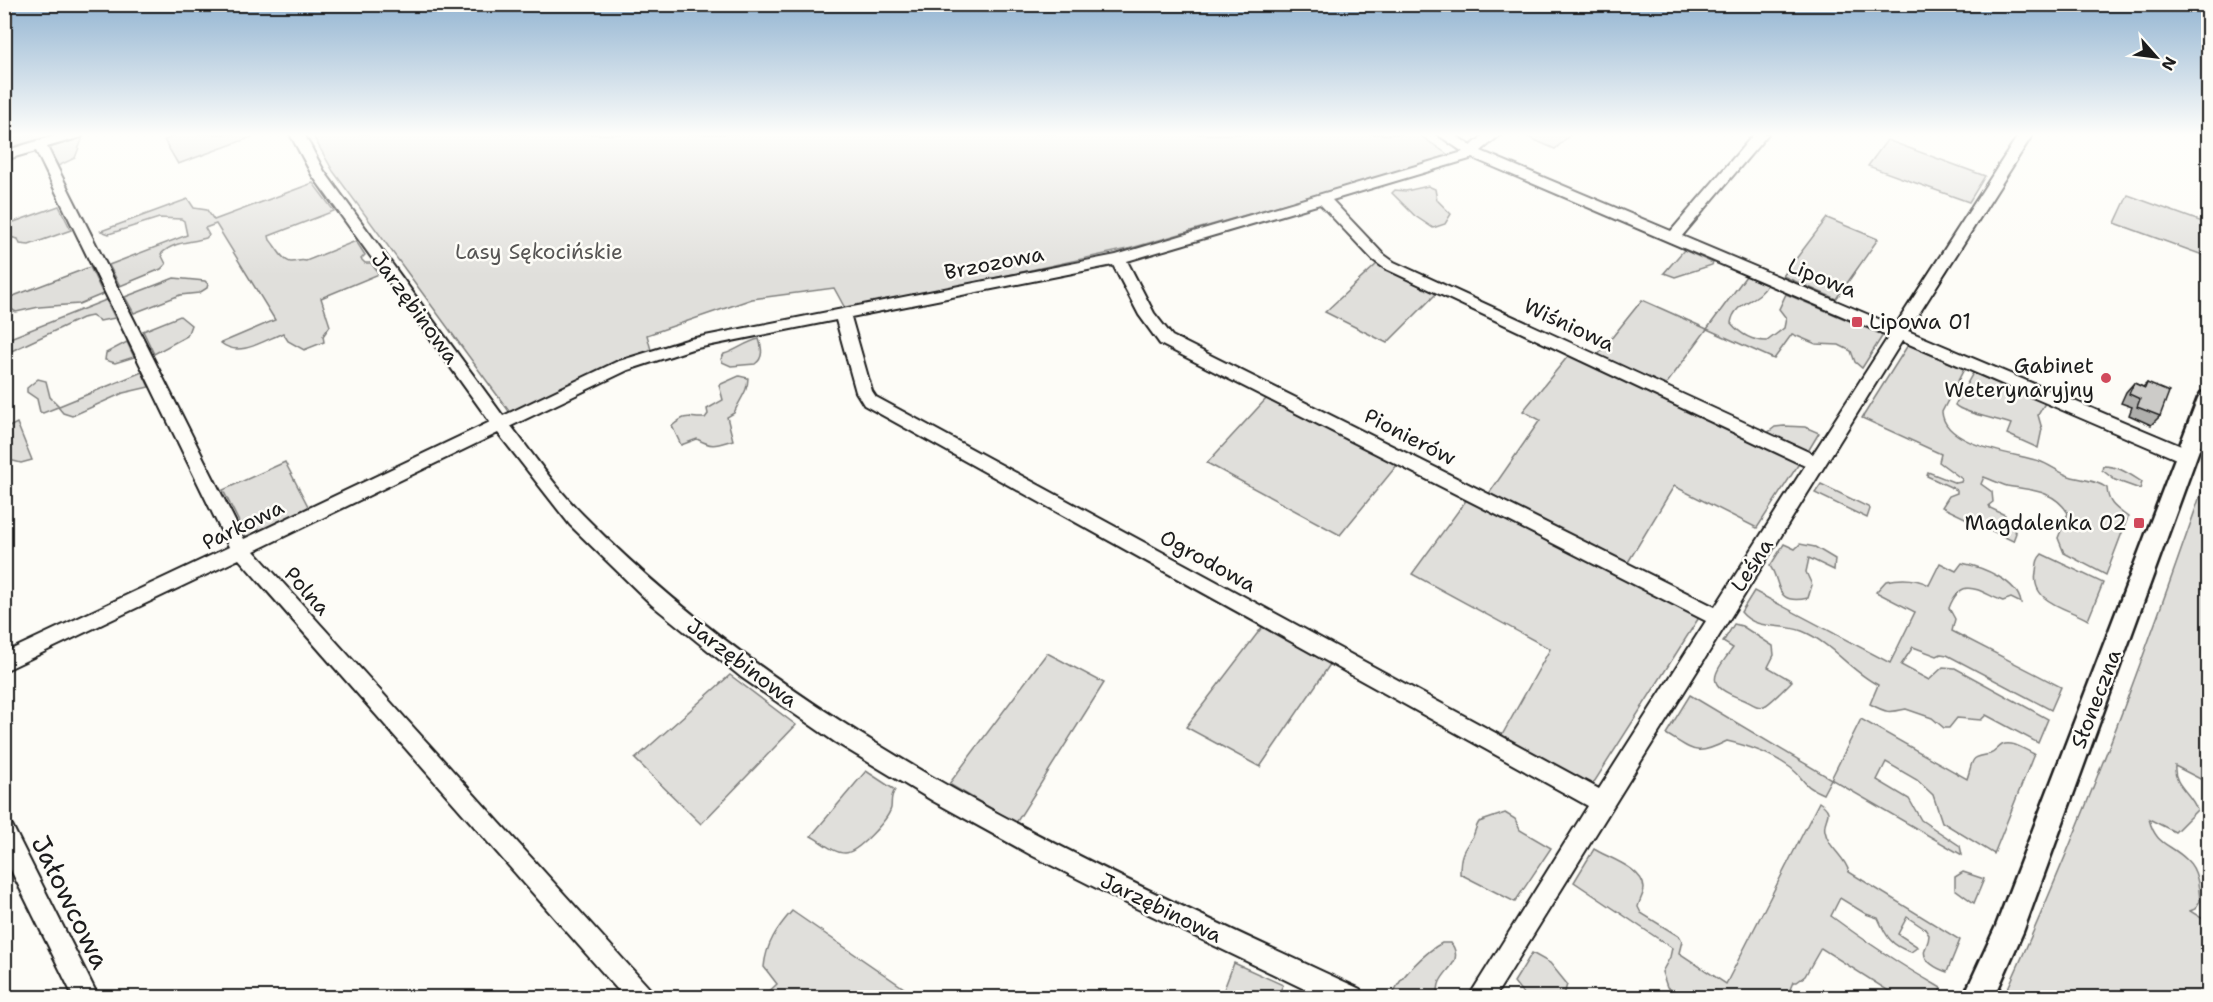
<svg xmlns="http://www.w3.org/2000/svg" width="2213" height="1002" font-family="'Shantell Sans',sans-serif">
<rect width="100%" height="100%" fill="#fdfcf7"/>
<filter id="ink" filterUnits="userSpaceOnUse"><feTurbulence type="fractalNoise" baseFrequency=".0167" numOctaves="2"/><feDisplacementMap in="SourceGraphic" scale="12" xChannelSelector="R" yChannelSelector="G"/><feConvolveMatrix kernelMatrix="1 2 1 2 8 2 1 2 1" color-interpolation-filters="sRGB"/></filter>
<g filter="url(#ink)">
<g fill="#e0dfdb" stroke="#7e7e7c" stroke-width="1.5">
<polygon points="5,134 60,134 5,151"/>
<polygon points="179,134 260,134 178,164 164,140"/>
<polygon points="312,134 1418,134 1450,156 1128,249 846,310 834,288 752,299 647,335 651,350 511,414 333,171"/>
<polygon points="1521,134 1571,134 1555,149"/>
<polygon points="83,137 75,158 58,166 49,148"/>
<polygon points="1887,140 1985,176 1969,202 1868,166"/>
<path d="M313 183 334 211 269 236 270 240C275 245 283 262 291 262 298 262 300 259 306 261L356 241 365 255 361 259 365 263H371L379 274 321 298 330 326 323 336 324 342 304 350 288 341 283 333C263 341 239 358 221 343L275 320 216 224 205 228 209 235 206 238C190 243 174 241 161 254L166 264 161 269 120 286 109 265 187 235 184 221 181 219 159 218 109 234 101 231 188 199 194 208 207 210 214 220Z"/>
<polygon points="1428,186 1435,189 1437,200 1451,214 1445,224 1433,228 1415,216 1392,193 1395,190 1406,191"/>
<polygon points="2128,195 2208,224 2208,257 2115,223"/>
<polygon points="59,206 71,230 29,245 20,244 18,239 5,236 5,230 11,223"/>
<polygon points="1827,218 1878,239 1836,299 1783,276"/>
<polygon points="1684,250 1713,263 1712,265 1675,277 1664,273"/>
<polygon points="1377,264 1438,292 1387,343 1325,312"/>
<polygon points="90,267 103,294 79,304 39,307 16,312 11,309 8,298"/>
<path d="M1746 276 1767 285C1759 302 1734 301 1731 323 1740 334 1753 341 1767 341L1784 328 1786 318 1779 309 1786 294 1883 335 1862 368 1855 362 1851 351 1839 345 1816 344 1792 334 1774 359 1707 329 1665 386 1598 355 1642 300 1707 329Z"/>
<polygon points="174,278 205,281 208,284 207,288 199,293 180,295 134,313 125,297"/>
<polygon points="106,300 115,318 100,321 92,316 82,318 5,354 5,340"/>
<polygon points="180,316 191,325 187,336 154,354 143,331"/>
<path d="M759 339C762 348 764 358 755 364L731 366 722 362 721 359 724 354C738 350 745 342 759 339Z"/>
<polygon points="127,342 134,357 115,363 105,360 106,353"/>
<path d="M1908 345 1964 369 1942 412C1944 446 2013 453 2039 461 2051 465 2060 474 2072 477 2085 480 2097 481 2107 488 2108 504 2116 508 2128 517L2106 575 2064 553 2058 538 2068 513C2054 490 2030 490 2007 486 2000 484 1992 480 1984 477L1981 484 1992 492 1993 502 1989 505 1990 508 2005 515 2004 518 2016 533 2013 541 1942 507 1949 496 1957 493V490L1927 476 1928 472 1956 483 1961 482 1962 479 1939 462 1941 454 1862 418Z"/>
<polygon points="1569,355 1800,462 1757,528 1674,486 1627,564 1488,495 1540,420 1523,411"/>
<polygon points="142,372 149,387 123,393 72,416 63,413 58,407 43,413 40,412 37,399 27,392 27,388 38,379 46,381 50,397 59,406"/>
<path d="M1973 373 2045 403 2038 415 2042 429 2038 448 2007 434 2011 424C1998 419 1962 413 1955 405Z"/>
<path d="M739 376 748 378C748 392 739 400 734 413L727 417 733 440C716 445 713 448 697 439L681 445 672 426C689 412 687 419 705 418L708 414 707 409 723 400 719 385Z"/>
<polygon points="1267,398 1398,464 1340,535 1207,463"/>
<polygon points="17,423 32,460 21,463 9,460 8,454 5,451 5,429"/>
<polygon points="1784,426 1805,427 1819,433 1807,453 1766,434 1775,427"/>
<polygon points="285,462 309,508 247,538 223,490"/>
<path d="M2103 466C2119 466 2129 474 2142 482L2140 489 2115 480 2102 470Z"/>
<path d="M2208 473V783L2175 766C2173 786 2192 793 2197 810L2175 832 2149 819C2156 846 2170 843 2187 860 2198 870 2199 888 2200 901L2195 909 2190 911 2208 922V997H2004C2082 827 2147 650 2208 473Z"/>
<polygon points="1821,484 1868,507 1870,509 1867,518 1815,493"/>
<polygon points="1467,499 1700,616 1591,787 1501,737 1550,649 1412,574"/>
<path d="M1784 544 1795 549 1800 544 1815 547 1835 559 1834 570 1809 558 1806 572 1812 585 1808 598C1773 606 1782 582 1770 566Z"/>
<path d="M2042 554 2103 583 2088 620C2068 608 2030 603 2036 572 2037 565 2036 560 2042 554Z"/>
<path d="M1940 563 1956 571 1962 563C1982 567 2018 581 2021 603L2011 598 2003 601C1979 592 1962 574 1949 608L1955 619 1952 631 2061 687 2051 710 1947 655 1941 654 1937 656 1913 647 1901 665 1929 680 1943 667 1955 668 2048 719 2038 743 1986 715 1981 720 1957 718 1949 728H1944L1932 718 1906 709C1888 713 1887 713 1870 704L1878 685C1850 671 1832 643 1802 631 1781 623 1756 631 1741 612L1754 591 1890 663 1915 612 1876 592 1886 581C1900 578 1916 578 1929 585Z"/>
<path d="M1734 624 1742 626 1773 646 1774 655 1768 667 1792 681C1787 686 1770 704 1764 706 1756 709 1749 701 1742 699 1703 685 1713 675 1733 648L1723 642Z"/>
<polygon points="1263,626 1331,663 1260,767 1186,727"/>
<polygon points="1047,653 1104,683 1016,823 949,784"/>
<polygon points="730,675 796,725 701,824 635,759"/>
<path d="M1690 695 1831 779 1861 719 1967 779C1974 758 1969 758 1990 754 1996 752 1997 748 2002 745 2012 740 2025 750 2034 754L1994 854 1942 822 1933 795 1917 780 1886 762 1877 780 1909 799 1921 820 1960 846 1962 855 1831 779 1823 794C1801 785 1806 780 1791 768 1772 754 1749 746 1727 741 1695 757 1695 751 1666 734Z"/>
<path d="M866 771 895 790C890 797 892 800 891 808 888 820 857 853 845 853 833 853 821 841 811 836Z"/>
<path d="M1819 802C1837 814 1822 817 1825 831 1828 848 1845 856 1849 872L1960 940 1947 972C1938 969 1921 961 1925 949 1927 944 1929 941 1929 935L1925 929 1907 917 1898 934 1918 947 1911 952C1891 946 1886 936 1878 918L1866 914 1840 898 1831 916C1865 941 1899 964 1936 985L1941 988 1937 997H1898L1821 948 1805 976 1797 982H1793L1787 997 1686 998 1677 994 1667 987 1662 972 1670 957 1672 948 1574 882 1594 849C1608 858 1643 868 1644 888 1644 894 1639 901 1638 907L1641 913 1680 937 1682 941 1679 953 1726 984Z"/>
<path d="M1505 813 1515 819 1520 830 1551 848 1515 902 1460 874C1460 854 1463 851 1473 836 1475 832 1476 826 1479 822Z"/>
<polygon points="1963,872 1984,879 1974,903 1955,889 1955,877"/>
<path d="M792 911 908 991 902 998 763 997 777 984 764 967C766 944 777 928 792 911Z"/>
<path d="M1442 943H1451C1468 967 1432 971 1439 997L1393 996C1396 980 1428 950 1442 943Z"/>
<polygon points="1532,953 1550,963 1567,984 1565,992 1559,997 1526,997 1514,982"/>
<polygon points="1234,963 1283,985 1277,997 1221,997"/>
</g>
<g fill="none" stroke-linecap="round" stroke-linejoin="round">
<g stroke="#1c1c1c" stroke-width="4">
<g id="minor">
<path d="M61 134H83L81 137 47 147 244 539 490 422 312 175 290 134H304L324 171 503 416 616 362 690 339 1116 255 1463 152 1437 134H1454L1471 146 1485 134H1501L1481 151 1671 231 1754 134H1768L1682 236 1895 326 2019 134H2033L1908 331 2193 451 2196 456 2193 461 2187 462 2181 461 1902 341 1494 998H1468L1588 806 864 405 856 392 836 320 692 349 628 370 511 426C534 456 556 488 583 515 799 735 1084 861 1360 989L1363 998H1323L1136 908 1033 856 933 801 835 742 741 677 652 605 570 525 498 433 254 551 650 989 653 998H625L239 559 4 671V653L229 547 36 151 4 160V151ZM1473 158 1889 336 1813 454 1394 262 1383 254 1332 200ZM1320 204 1373 260 1384 268 1805 466 1715 607 1172 336 1154 313 1127 261ZM1113 265 1139 315 1160 344 1706 621 1599 789 876 397 872 391 851 317Z"/>
<polygon points="4,822 12,825 99,998 74,998 4,856"/>
</g>
</g>
<g stroke="#1c1c1c" stroke-width="5">
<polygon id="major" points="2208,391 2208,425 2023,932 1994,998 1963,998 1996,926 2198,398 2201,393"/>
</g>
<use href="#minor" fill="#fdfcf7" fill-rule="evenodd"/>
<use href="#major" fill="#fdfcf7" fill-rule="evenodd"/>
</g>
<polygon fill="#afafac" stroke="#1c1c1c" stroke-width="1.5" points="2134,383 2143,387 2147,383 2160,416 2151,425 2129,415 2132,407 2121,403 2126,392"/>
<polygon fill="#cccbc8" stroke="#1c1c1c" stroke-width="1.5" points="2134,383 2145,388 2147,383 2169,392 2160,416 2137,407 2140,399 2129,394"/>
</g>
<linearGradient id="sky" x2="0" y2="1"><stop stop-color="#94b5d2"/><stop offset="0.49" stop-color="#fefefb"/><stop offset="1" stop-color="#fefefb" stop-opacity="0"/></linearGradient>
<rect width="2213" height="275" fill="url(#sky)"/>
<g fill="#d1495b" stroke="#fdfcf7" stroke-width="2">
<rect x="1851" y="316" width="12" height="12" rx="3"/>
<circle cx="2106" cy="378" r="6"/>
<rect x="2133" y="517" width="12" height="12" rx="3"/>
</g>
<g text-anchor="middle" dominant-baseline="central" stroke-width="5" stroke-linejoin="round" paint-order="stroke">
<g font-size="21" fill="#575655" stroke="#fdfcf7">
<text x="539" y="252">Lasy Sękocińskie</text>
</g>
<g font-size="21" fill="#1c1c1c" stroke="#fdfcf7">
<text transform="translate(994 263) rotate(-11)">Brzozowa</text>
<text transform="translate(1822 278) rotate(22)">Lipowa</text>
<text transform="translate(415 308) rotate(54)">Jarzębinowa</text>
<text transform="translate(1569 325) rotate(25)">Wiśniowa</text>
<text transform="translate(1410 437) rotate(27)">Pionierów</text>
<text transform="translate(243 525) rotate(-26)">Parkowa</text>
<text transform="translate(1208 561) rotate(29)">Ogrodowa</text>
<text transform="translate(1752 565) rotate(-57)">Leśna</text>
<text transform="translate(307 591) rotate(48)">Polna</text>
<text transform="translate(742 663) rotate(37)">Jarzębinowa</text>
<text transform="translate(2096 699) rotate(-69)">Słoneczna</text>
<text transform="translate(1161 908) rotate(26)">Jarzębinowa</text>
</g>
<g font-size="21" fill="#1c1c1c" stroke="#fdfcf7" text-anchor="end">
<text x="1869" y="322" text-anchor="start">Lipowa 01</text>
<text x="2094" y="366">Gabinet<tspan x="2094" dy="24">Weterynaryjny</tspan></text>
<text x="2127" y="523">Magdalenka 02</text>
</g>
<g font-size="26" fill="#1c1c1c" stroke="#fdfcf7">
<text transform="translate(71 902) rotate(64)">Jałowcowa</text>
</g>
</g>
<rect width="2213" height="1002" fill="none" stroke="#fdfcf7" stroke-width="24"/>
<rect x="12" y="12" width="2189" height="978" fill="none" stroke="#1c1c1c" stroke-width="2" filter="url(#ink)"/>
<g transform="translate(2156 57) rotate(118)" stroke="#fdfcf7" stroke-width="4.5" paint-order="stroke">
<path d="M0-4.5L10 22L0 15L-10 22Z" fill="#1c1c1c"/>
<text y="-9" font-size="16" font-weight="bold" text-anchor="middle" fill="#1c1c1c">N</text>
</g>
</svg>
